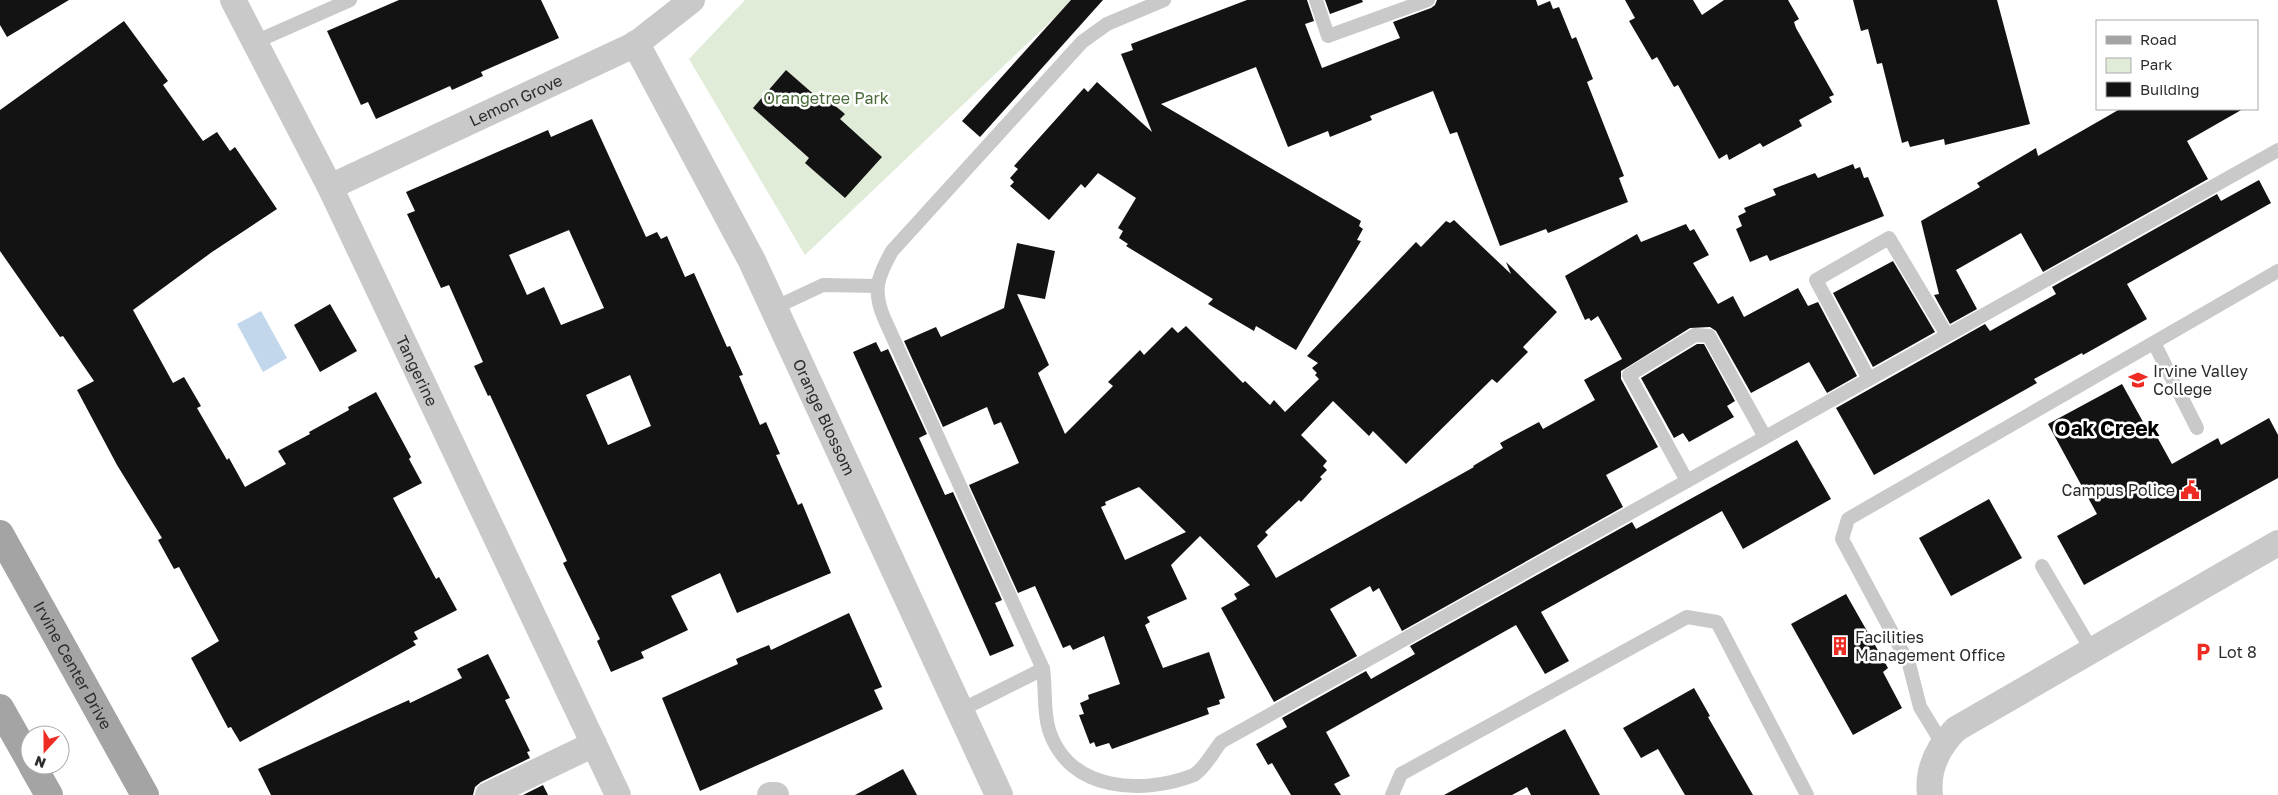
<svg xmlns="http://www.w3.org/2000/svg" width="2278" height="795" font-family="'Golos Text',sans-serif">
<rect width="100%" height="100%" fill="#fff"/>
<polygon fill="#e0ebd8" points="745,0 1073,0 805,255 689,59"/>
<polygon fill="#c3d7ec" points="261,311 287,358 263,372 237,324"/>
<g fill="#131313" fill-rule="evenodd">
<polygon points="0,0 69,0 7,37 0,25"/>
<polygon points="399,0 541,0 559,38 481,72 483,76 452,90 450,86 376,119 368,102 361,105 327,31"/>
<polygon points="1071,0 1103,0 980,137 962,121"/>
<polygon points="1247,0 1307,0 1314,21 1305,24 1322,68 1400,38 1393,22 1431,8 1435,5 1437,0 1536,0 1538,6 1550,1 1553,9 1559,7 1572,39 1576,37 1593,79 1587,82 1624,176 1619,178 1628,202 1548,233 1546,229 1500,246 1457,132 1450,134 1433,91 1370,116 1372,120 1330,137 1328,131 1288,147 1256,67 1161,104 1361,221 1359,226 1363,229 1357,240 1361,241 1296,350 1256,326 1254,331 1208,304 1213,299 1126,246 1128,244 1119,238 1123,231 1118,228 1136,198 1098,173 1085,188 1081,184 1049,220 1010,186 1014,182 1010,178 1018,169 1014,166 1084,88 1088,92 1097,82 1152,132 1121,54 1133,50 1131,44"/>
<polygon points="1325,0 1362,0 1363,2 1330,14"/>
<polygon points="1625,0 1693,0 1702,15 1724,0 1788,0 1799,19 1794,22 1796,28 1834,95 1829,97 1832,102 1799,120 1802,126 1763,147 1760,143 1729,160 1727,154 1719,159 1678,85 1674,87 1657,57 1652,60 1629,21 1635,18"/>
<polygon points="1853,0 1997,0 2030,124 1945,145 1944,139 1910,147 1908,141 1902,143 1882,63 1877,64 1868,29 1861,31"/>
<polygon points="124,21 168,81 163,85 203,141 217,132 230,151 235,147 277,209 212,252 133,310 173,383 184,377 201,406 197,408 227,460 229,458 245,487 286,464 278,451 310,434 309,432 349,410 348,407 376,392 411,457 409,459 422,483 393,498 436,579 439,577 457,610 414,632 418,639 413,641 416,645 240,742 231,727 228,728 191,658 219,641 179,567 174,569 158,540 162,538 117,465 77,390 94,381 63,336 60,337 0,251 0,110"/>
<polygon points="786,70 818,98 821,94 845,114 840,119 882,157 845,198 805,163 809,158 753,108"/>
<polygon points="2120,109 2243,109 2187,141 2208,179 2043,272 2021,233 1956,270 1977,309 1950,324 1934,295 1939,294 1921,221 1980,187 1977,183 2036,148 2038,156"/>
<path d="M592 119 646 237 657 232 661 239 667 236 685 277 694 273 727 347 730 346 743 375 739 376 760 425 766 422 780 454 776 455 798 505 802 503 831 573 737 613 720 573 671 596 688 630 641 652 644 658 611 672 597 641 600 639 563 563 567 561 490 395 488 396 474 366 483 362 449 285 441 288 407 214 415 211 406 192 548 130 551 137ZM569 230 604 308 561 325 544 287 527 295 509 255ZM630 375 651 426 608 445 586 395Z"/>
<polygon points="1853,164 1855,169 1860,167 1864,178 1868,177 1884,216 1770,261 1767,255 1750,262 1736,229 1742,226 1738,216 1746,212 1744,208 1776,195 1773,189 1815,173 1818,178"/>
<polygon points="2259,180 2271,203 2127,284 2147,319 2083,355 2082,353 2034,379 2037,383 1874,475 1836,408 1985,324 1990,331 2056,294 2052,287 2217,194 2221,201"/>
<path d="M1454 220 1511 274 1506 262 1557 312 1523 347 1528 352 1497 383 1492 379 1406 464 1373 431 1369 436 1333 401 1301 435 1327 461 1323 466 1327 470 1320 477 1322 479 1301 502 1299 500 1265 532 1268 535 1257 546 1276 578 1474 467 1473 466 1503 448 1500 443 1539 422 1543 429 1595 400 1584 380 1622 359 1598 316 1591 321 1589 318 1585 320 1565 276 1637 234 1641 242 1686 224 1690 231 1694 229 1709 255 1693 263 1718 304 1733 296 1744 317 1798 288 1808 306 1818 302 1857 376 1827 393 1809 362 1751 393 1716 331 1710 327 1690 328 1621 371V379L1658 447 1606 475 1623 507 1402 631 1379 588 1373 592 1370 586 1330 609 1357 656 1274 702 1221 608 1237 599 1234 594 1250 585 1200 536 1171 565 1187 599 1147 617 1150 622 1145 625 1163 668 1209 652 1225 698 1219 700 1220 704 1207 708 1209 714 1112 749 1109 743 1096 747 1094 742 1090 744 1079 715 1084 714 1080 703 1089 699 1088 695 1120 684 1104 636 1073 650 1070 645 1063 648 1035 586 1018 593 969 485 1019 463 1001 422 994 425 987 407 943 427 904 341 936 327 941 337 1004 308 1017 243 1055 251 1045 299 1017 294 1049 365 1038 373 1065 434 1113 386 1108 382 1140 350 1144 355 1172 327 1178 333 1186 326 1243 383 1245 381 1270 405 1274 400 1285 412 1319 379 1315 375 1317 373 1312 368 1318 363 1307 356 1416 242 1421 247 1446 221 1450 223ZM1139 487 1186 532 1125 560 1101 507 1106 505 1105 502Z"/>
<polygon points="1893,261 1935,332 1873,367 1833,293"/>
<polygon points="330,304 357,351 320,372 294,325"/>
<polygon points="876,342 881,352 888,349 927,434 919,438 945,495 953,492 1002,600 995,603 1014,646 990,656 853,352"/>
<polygon points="1697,344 1704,344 1735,401 1727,406 1734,417 1689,442 1683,433 1674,438 1641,378"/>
<polygon points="2122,384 2152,438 2156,435 2172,464 2218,438 2221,445 2269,418 2278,435 2278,478 2084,585 2057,536 2097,514 2048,424"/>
<polygon points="1797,440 1831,499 1743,549 1722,511 1541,612 1569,661 1545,674 1516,625 1326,732 1350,776 1334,784 1341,795 1291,795 1272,763 1268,765 1256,744 1287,727 1282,718 1366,671 1371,679 1415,654 1410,646 1632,522 1636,529"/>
<polygon points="1989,499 2022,558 1951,596 1919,538"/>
<polygon points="1846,594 1888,668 1883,672 1902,708 1853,735 1791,624"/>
<polygon points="849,613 882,687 874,690 883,709 700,791 662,698 738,664 736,659 769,645 771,650"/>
<polygon points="488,654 510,698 505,700 530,751 527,752 530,758 481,782 475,787 473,795 271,795 258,769 371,717 409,700 410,703 462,678 457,669"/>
<polygon points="1694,688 1710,716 1708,717 1753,795 1685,795 1658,749 1641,758 1623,728"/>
<polygon points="1565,729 1600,795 1531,795 1527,787 1512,795 1444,795"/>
<polygon points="903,769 917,795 855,795"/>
<polygon points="543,785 548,795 523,795"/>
</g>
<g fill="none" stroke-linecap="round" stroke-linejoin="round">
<g stroke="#c9c9c9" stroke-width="14">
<path d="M1164 0 1107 24 1082 42 892 251C878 276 872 290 884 318L1043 669C1046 689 1043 711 1049 730 1069 792 1143 795 1194 775 1205 768 1213 752 1221 742L2278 150"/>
<polyline points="1316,0 1328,36 1428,0"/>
<polyline points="255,42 350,0"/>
<polyline points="774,308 823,285 877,286"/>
<polyline points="2154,343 2197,428"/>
<polyline points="1869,379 1816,280 1889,238 1947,335"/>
<polyline points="1687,481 1629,375 1695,335 1709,336 1765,437"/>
<polyline points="2042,566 2091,649"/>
<polyline points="959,711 1043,669"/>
<polyline points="1942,743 1920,707 1909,664 1842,539 1848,519 2278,271"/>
<polyline points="1392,795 1401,774 1687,617 1717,622 1807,795"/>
</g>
<g stroke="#c9c9c9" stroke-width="26">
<path id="s1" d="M233 0 330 187 618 795"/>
<path id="s2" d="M330 187 636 44 692 0"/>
<polyline points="488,795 594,744"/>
<polyline points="770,795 776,795"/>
<path d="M1930 795C1927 769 1938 747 1956 729L2278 543"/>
</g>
<path stroke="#c9c9c9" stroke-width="28" id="s3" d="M636 44 752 261 999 795"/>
<g stroke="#a4a4a4" stroke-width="28">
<path id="s4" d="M0 534 145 795"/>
<polyline points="0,708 30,761"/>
<polyline points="32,765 49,795"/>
</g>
</g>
<defs>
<g id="university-bare" transform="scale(1.5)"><path d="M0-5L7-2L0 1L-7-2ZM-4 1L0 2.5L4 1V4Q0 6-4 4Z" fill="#ee2c23" stroke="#fff" stroke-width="2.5" paint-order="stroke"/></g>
<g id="civic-bare" transform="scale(1.5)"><path d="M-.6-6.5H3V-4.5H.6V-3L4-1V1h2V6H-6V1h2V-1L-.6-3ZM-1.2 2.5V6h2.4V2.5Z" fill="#ee2c23" stroke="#fff" stroke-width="2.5" paint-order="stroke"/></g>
<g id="building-bare" transform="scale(1.5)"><path d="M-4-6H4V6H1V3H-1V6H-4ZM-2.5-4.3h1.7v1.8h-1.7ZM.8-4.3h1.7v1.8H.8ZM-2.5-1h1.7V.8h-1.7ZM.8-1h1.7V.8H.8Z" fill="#ee2c23" stroke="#fff" stroke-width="2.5" paint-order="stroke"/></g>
<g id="parking-bare" transform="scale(1.5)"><path d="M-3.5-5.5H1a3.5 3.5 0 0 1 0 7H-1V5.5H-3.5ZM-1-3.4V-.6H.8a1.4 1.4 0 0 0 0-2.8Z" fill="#ee2c23" stroke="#fff" stroke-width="2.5" paint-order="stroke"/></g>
</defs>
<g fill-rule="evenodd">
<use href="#university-bare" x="2138" y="380"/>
<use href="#civic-bare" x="2190" y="490"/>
<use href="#building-bare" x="1840" y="646"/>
<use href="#parking-bare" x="2203" y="652"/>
</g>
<g text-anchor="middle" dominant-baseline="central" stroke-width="5" stroke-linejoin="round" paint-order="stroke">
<g font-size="16" fill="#496a38" stroke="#fff">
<text x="826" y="98">Orangetree Park</text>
</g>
<g font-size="16" fill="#2c2c2c" stroke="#fff">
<text stroke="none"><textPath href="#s2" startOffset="205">Lemon Grove</textPath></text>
<text stroke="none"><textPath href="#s1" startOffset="414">Tangerine</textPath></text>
<text stroke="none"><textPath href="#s3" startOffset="418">Orange Blossom</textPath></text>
<text stroke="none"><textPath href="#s4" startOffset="150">Irvine Center Drive</textPath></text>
</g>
<g font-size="16" fill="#2c2c2c" stroke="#fff" text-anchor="start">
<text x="2153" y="371">Irvine Valley<tspan x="2153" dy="18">College</tspan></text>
<text x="2175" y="490" text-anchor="end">Campus Police</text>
<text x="1855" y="637">Facilities<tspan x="1855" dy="18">Management Office</tspan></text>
<text x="2218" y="652">Lot 8</text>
</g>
<g font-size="21" font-weight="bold" fill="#000" stroke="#fff">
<text x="2107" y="428">Oak Creek</text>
</g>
</g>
<rect x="2096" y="20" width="162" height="90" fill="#ffffff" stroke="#ababab"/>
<rect x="2106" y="36" width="25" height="8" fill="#a4a4a4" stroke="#ababab"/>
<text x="2140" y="45" font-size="15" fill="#2c2c2c">Road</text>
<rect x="2106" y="58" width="25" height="15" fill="#e0ebd8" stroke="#ababab"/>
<text x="2140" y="70" font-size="15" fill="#2c2c2c">Park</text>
<rect x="2106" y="82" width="25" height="15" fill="#131313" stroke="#ababab"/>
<text x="2140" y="95" font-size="15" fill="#2c2c2c">Building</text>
<g transform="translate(45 750) rotate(201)"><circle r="24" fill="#ffffff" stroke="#ababab"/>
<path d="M0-4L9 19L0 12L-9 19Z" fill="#ee2c23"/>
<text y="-8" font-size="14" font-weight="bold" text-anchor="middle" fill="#2c2c2c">N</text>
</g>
</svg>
